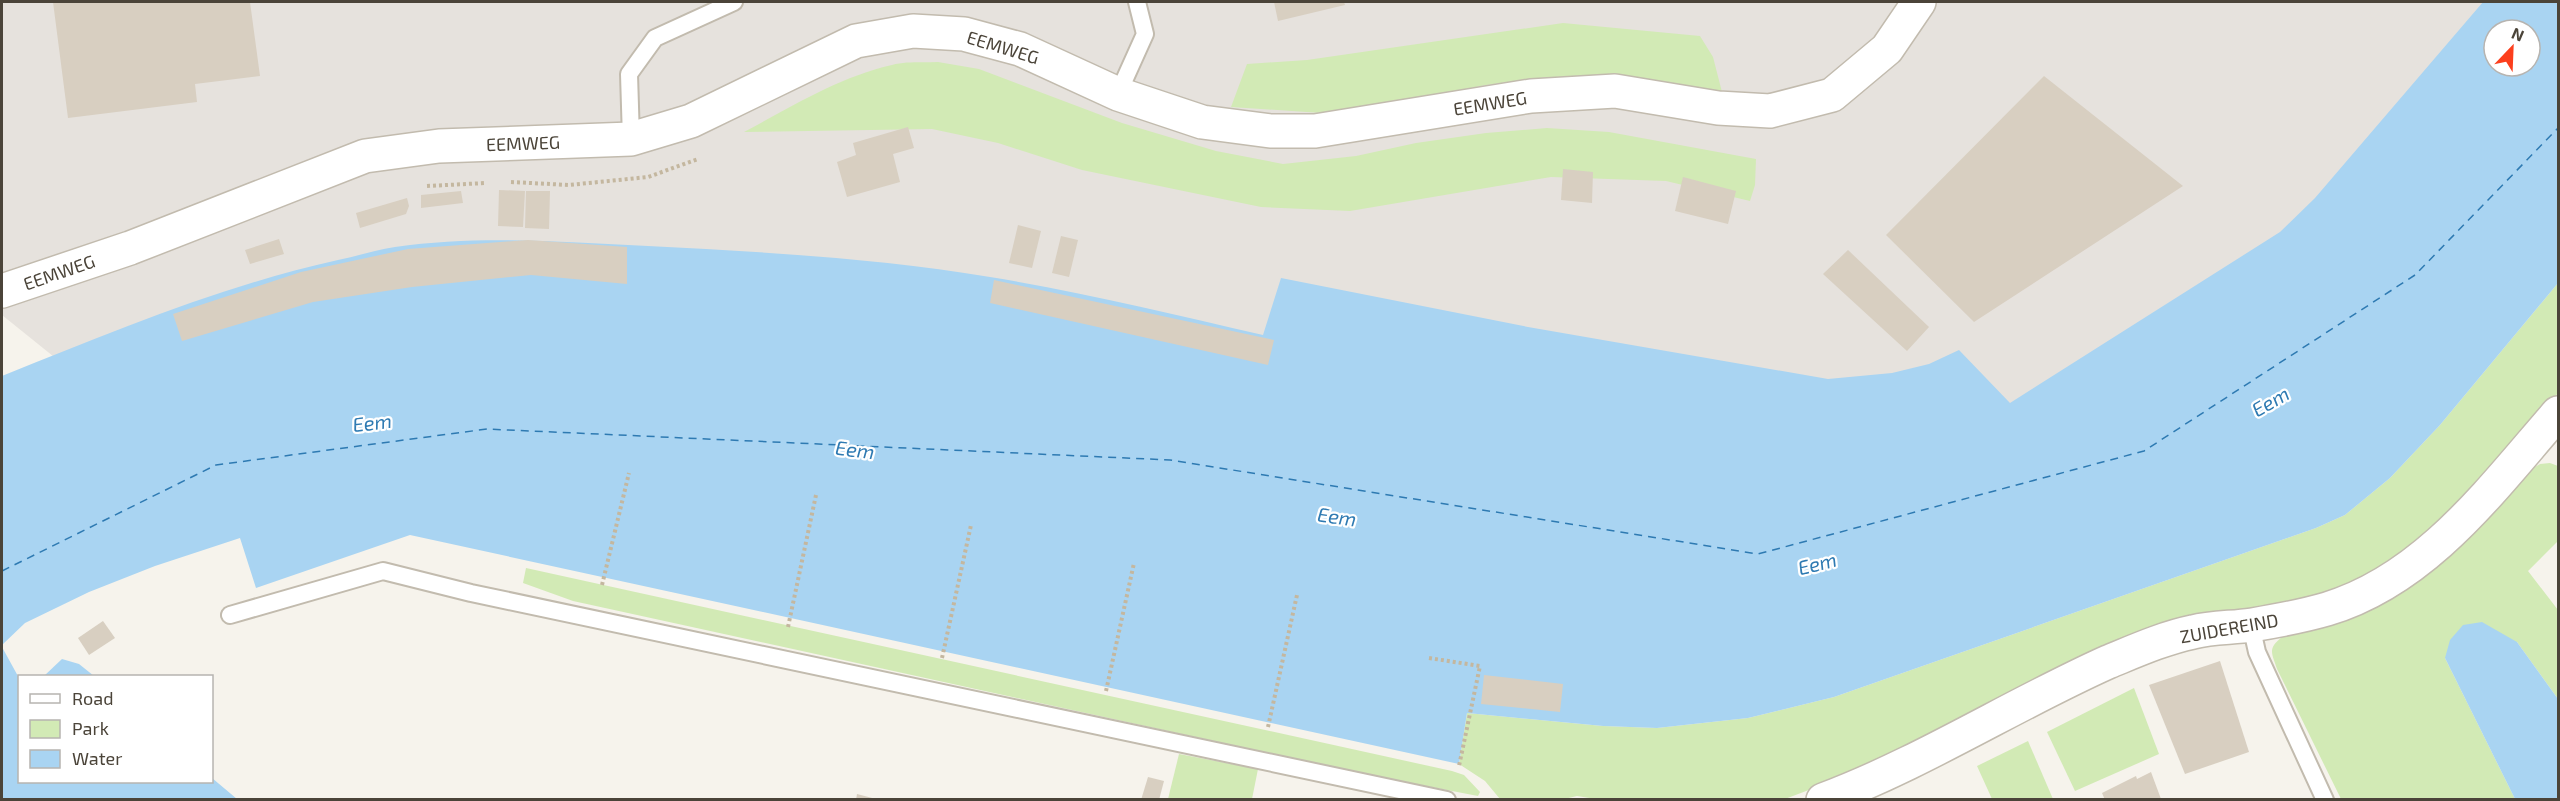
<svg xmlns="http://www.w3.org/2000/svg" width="2560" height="801" font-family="'Exo 2',sans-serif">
<rect width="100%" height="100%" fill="#f6f3ec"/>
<polygon fill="#e6e2dd" points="2,2 2509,2 2257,292 1989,456 74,373 2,315"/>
<g fill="#d2eab5">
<polygon points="1563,23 1700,36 1713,57 1722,92 1633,82 1548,77 1486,85 1336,114 1231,107 1247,64 1307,60"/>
<path d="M938 62 979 69 1122 123 1216 151 1283 164 1356 156 1416 143 1486 133 1547 128 1609 132 1756 159 1755 185 1750 201 1666 181 1551 177 1350 211 1261 207 1082 170 998 143 932 129 744 132C791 107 839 77 892 65 906 61 923 63 938 62Z"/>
<polygon points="2558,283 2558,393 2519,440 2442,522 2374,572 2340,589 1785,799 1602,800 1577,796 1560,800 1500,799 1485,781 1459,764 1467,713 1603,726 1657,728 1748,718 1834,697 2316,528 2345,515 2390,478 2440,425"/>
<path d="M2550 463 2558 466V541L2528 571 2558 610V699L2517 642 2445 658 2515 799H2341L2277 669C2272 653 2267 649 2282 637 2306 631 2334 626 2357 616 2426 584 2481 530 2528 471L2540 464Z"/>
<polygon points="526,568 1452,771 1464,775 1480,792 1478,796 1369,775 573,601 523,583"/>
<polygon points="2134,688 2159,754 2075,791 2047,732"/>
<polygon points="2028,741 2053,799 1992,799 1977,766"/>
<polygon points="1179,754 1258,769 1252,799 1168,799"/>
</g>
<g fill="#a9d4f2" fill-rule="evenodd">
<path d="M2483 2H2558V283L2440 425 2390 478 2345 515 2316 528 1834 697 1748 718 1657 728 1603 726 1467 713 1459 764 410 535 256 588 240 538 155 566 89 592 25 623 2 645V376C112 332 221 286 338 260 357 256 376 250 395 247 479 235 563 242 648 246 762 252 877 258 990 277 1082 292 1173 314 1263 335L1281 278 1528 327 1828 379 1892 373 1929 364 1959 350 2010 403 2280 232 2315 198ZM2494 30H2530V66H2494Z"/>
<polygon points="2482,622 2517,642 2558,699 2558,799 2515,799 2445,658 2450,640 2463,625"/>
<polygon points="2,647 19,678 20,782 212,782 212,778 237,799 2,799"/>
<polygon points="62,659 79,664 94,676 44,676"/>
</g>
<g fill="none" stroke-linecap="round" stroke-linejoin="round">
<polyline stroke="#2e7ab2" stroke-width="1.5" stroke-dasharray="8 6" stroke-linecap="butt" points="2,571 216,465 487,429 1170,460 1758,554 2144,451 2415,275 2558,128"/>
</g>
<g fill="#d8cfc1">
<polygon points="53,2 250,2 260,76 195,84 197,102 68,118"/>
<polygon points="1274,2 1344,2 1345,5 1278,21"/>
<polygon points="2044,76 2183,186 1974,322 1886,235"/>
<polygon points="908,127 914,148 893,154 900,182 847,197 837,162 856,155 853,143"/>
<polygon points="1563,169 1593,172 1592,203 1561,200"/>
<polygon points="1683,177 1736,191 1728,224 1675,211"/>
<polygon points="499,190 525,191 523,227 498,226"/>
<polygon points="461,191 463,203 421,208 421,195"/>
<polygon points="526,191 550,191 549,229 525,228"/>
<polygon points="407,198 409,206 406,214 360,228 356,213"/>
<polygon points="1018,225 1041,231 1032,268 1009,263"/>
<polygon points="1061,236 1078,240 1069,277 1052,273"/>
<polygon points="279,239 284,254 250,264 245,250"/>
<polygon points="528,240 627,247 627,284 531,275 412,287 313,302 182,341 173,314 301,272 408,249"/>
<polygon points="1848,250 1929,327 1907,351 1823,274"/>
<polygon points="994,280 1274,340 1268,365 990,303"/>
<polygon points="103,621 115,638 89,655 78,638"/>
<polygon points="2220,661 2249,752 2185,774 2149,685"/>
<polygon points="1484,675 1563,684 1560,712 1481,704"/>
<polygon points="2151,772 2161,799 2105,800 2102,793 2136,776 2137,779"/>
<polygon points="1148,777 1164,781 1159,800 1141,800"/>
<polygon points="857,794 876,799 875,800 856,800"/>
</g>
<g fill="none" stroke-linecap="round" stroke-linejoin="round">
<g stroke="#c2bbae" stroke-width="20">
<g id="service">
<polyline points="1118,94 1145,34 1137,2"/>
<polyline points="631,139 629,74 655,38 734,2"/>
<polyline points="230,615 383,571 471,593 1447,800"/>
<polyline points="2251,625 2257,652 2325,800"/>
</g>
</g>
<g stroke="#c2bbae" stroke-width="36">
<g id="minor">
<polyline points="2,291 130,248 365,156 439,146 631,139 691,121 856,41 913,31 964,34 1020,49 1118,94 1202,122 1270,131 1315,131 1531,96 1615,91 1718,108 1770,111 1832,95 1887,49 1919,2"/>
<path d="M1823 800C1922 763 2012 705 2108 662 2135 651 2164 638 2193 632 2213 627 2232 628 2252 625 2276 621 2303 616 2327 609 2427 579 2493 487 2558 413"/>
</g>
</g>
<g stroke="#c4b79f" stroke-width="4" stroke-dasharray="3 3" stroke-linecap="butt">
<polyline points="511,182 569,185 648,177 698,159"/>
<polyline points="427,186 486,183"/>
<polyline points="602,585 629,473"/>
<polyline points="788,627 816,495"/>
<polyline points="942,658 971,525"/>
<polyline points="1429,658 1480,666 1459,766"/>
<polyline points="1106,691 1134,563"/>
<polyline points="1268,727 1297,595"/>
</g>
<use href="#service" stroke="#fff" stroke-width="16"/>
<use href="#minor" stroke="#fff" stroke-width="33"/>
</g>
<g text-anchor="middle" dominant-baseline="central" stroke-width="4.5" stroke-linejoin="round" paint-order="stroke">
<g font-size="18" fill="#4b4439" stroke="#fff">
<text transform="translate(1003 47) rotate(17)">EEMWEG</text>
<text transform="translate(1490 103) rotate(-9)">EEMWEG</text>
<text transform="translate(523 143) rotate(-2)">EEMWEG</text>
<text transform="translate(59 272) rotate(-19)">EEMWEG</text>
<text transform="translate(2229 628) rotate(-10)">ZUIDEREIND</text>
</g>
<g font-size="20" font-style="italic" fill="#2e7ab2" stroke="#fff">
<text transform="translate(2270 401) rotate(-30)">Eem</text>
<text transform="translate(372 422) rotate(-7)">Eem</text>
<text transform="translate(855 449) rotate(7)">Eem</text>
<text transform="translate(1337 516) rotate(8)">Eem</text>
<text transform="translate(1817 563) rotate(-14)">Eem</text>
</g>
</g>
<rect width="2560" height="801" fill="none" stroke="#4b4439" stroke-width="6"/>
<rect x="18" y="675" width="195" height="108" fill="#ffffff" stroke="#b7b4b0" stroke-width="1.5"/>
<rect x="30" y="694" width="30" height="9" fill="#ffffff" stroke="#b7b4b0" stroke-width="1.5"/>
<text x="72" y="705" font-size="18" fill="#4b4439">Road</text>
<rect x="30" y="720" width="30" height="18" fill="#d2eab5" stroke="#b7b4b0" stroke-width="1.5"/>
<text x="72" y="735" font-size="18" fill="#4b4439">Park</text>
<rect x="30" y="750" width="30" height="18" fill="#a9d4f2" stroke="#b7b4b0" stroke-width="1.5"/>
<text x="72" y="765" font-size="18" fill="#4b4439">Water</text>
<g transform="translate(2512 48) rotate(23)"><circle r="28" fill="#ffffff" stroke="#b7b4b0" stroke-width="1.5"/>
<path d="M0-4.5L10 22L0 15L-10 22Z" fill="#fc3f1d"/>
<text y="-9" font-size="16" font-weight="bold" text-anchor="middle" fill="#4b4439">N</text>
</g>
</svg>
